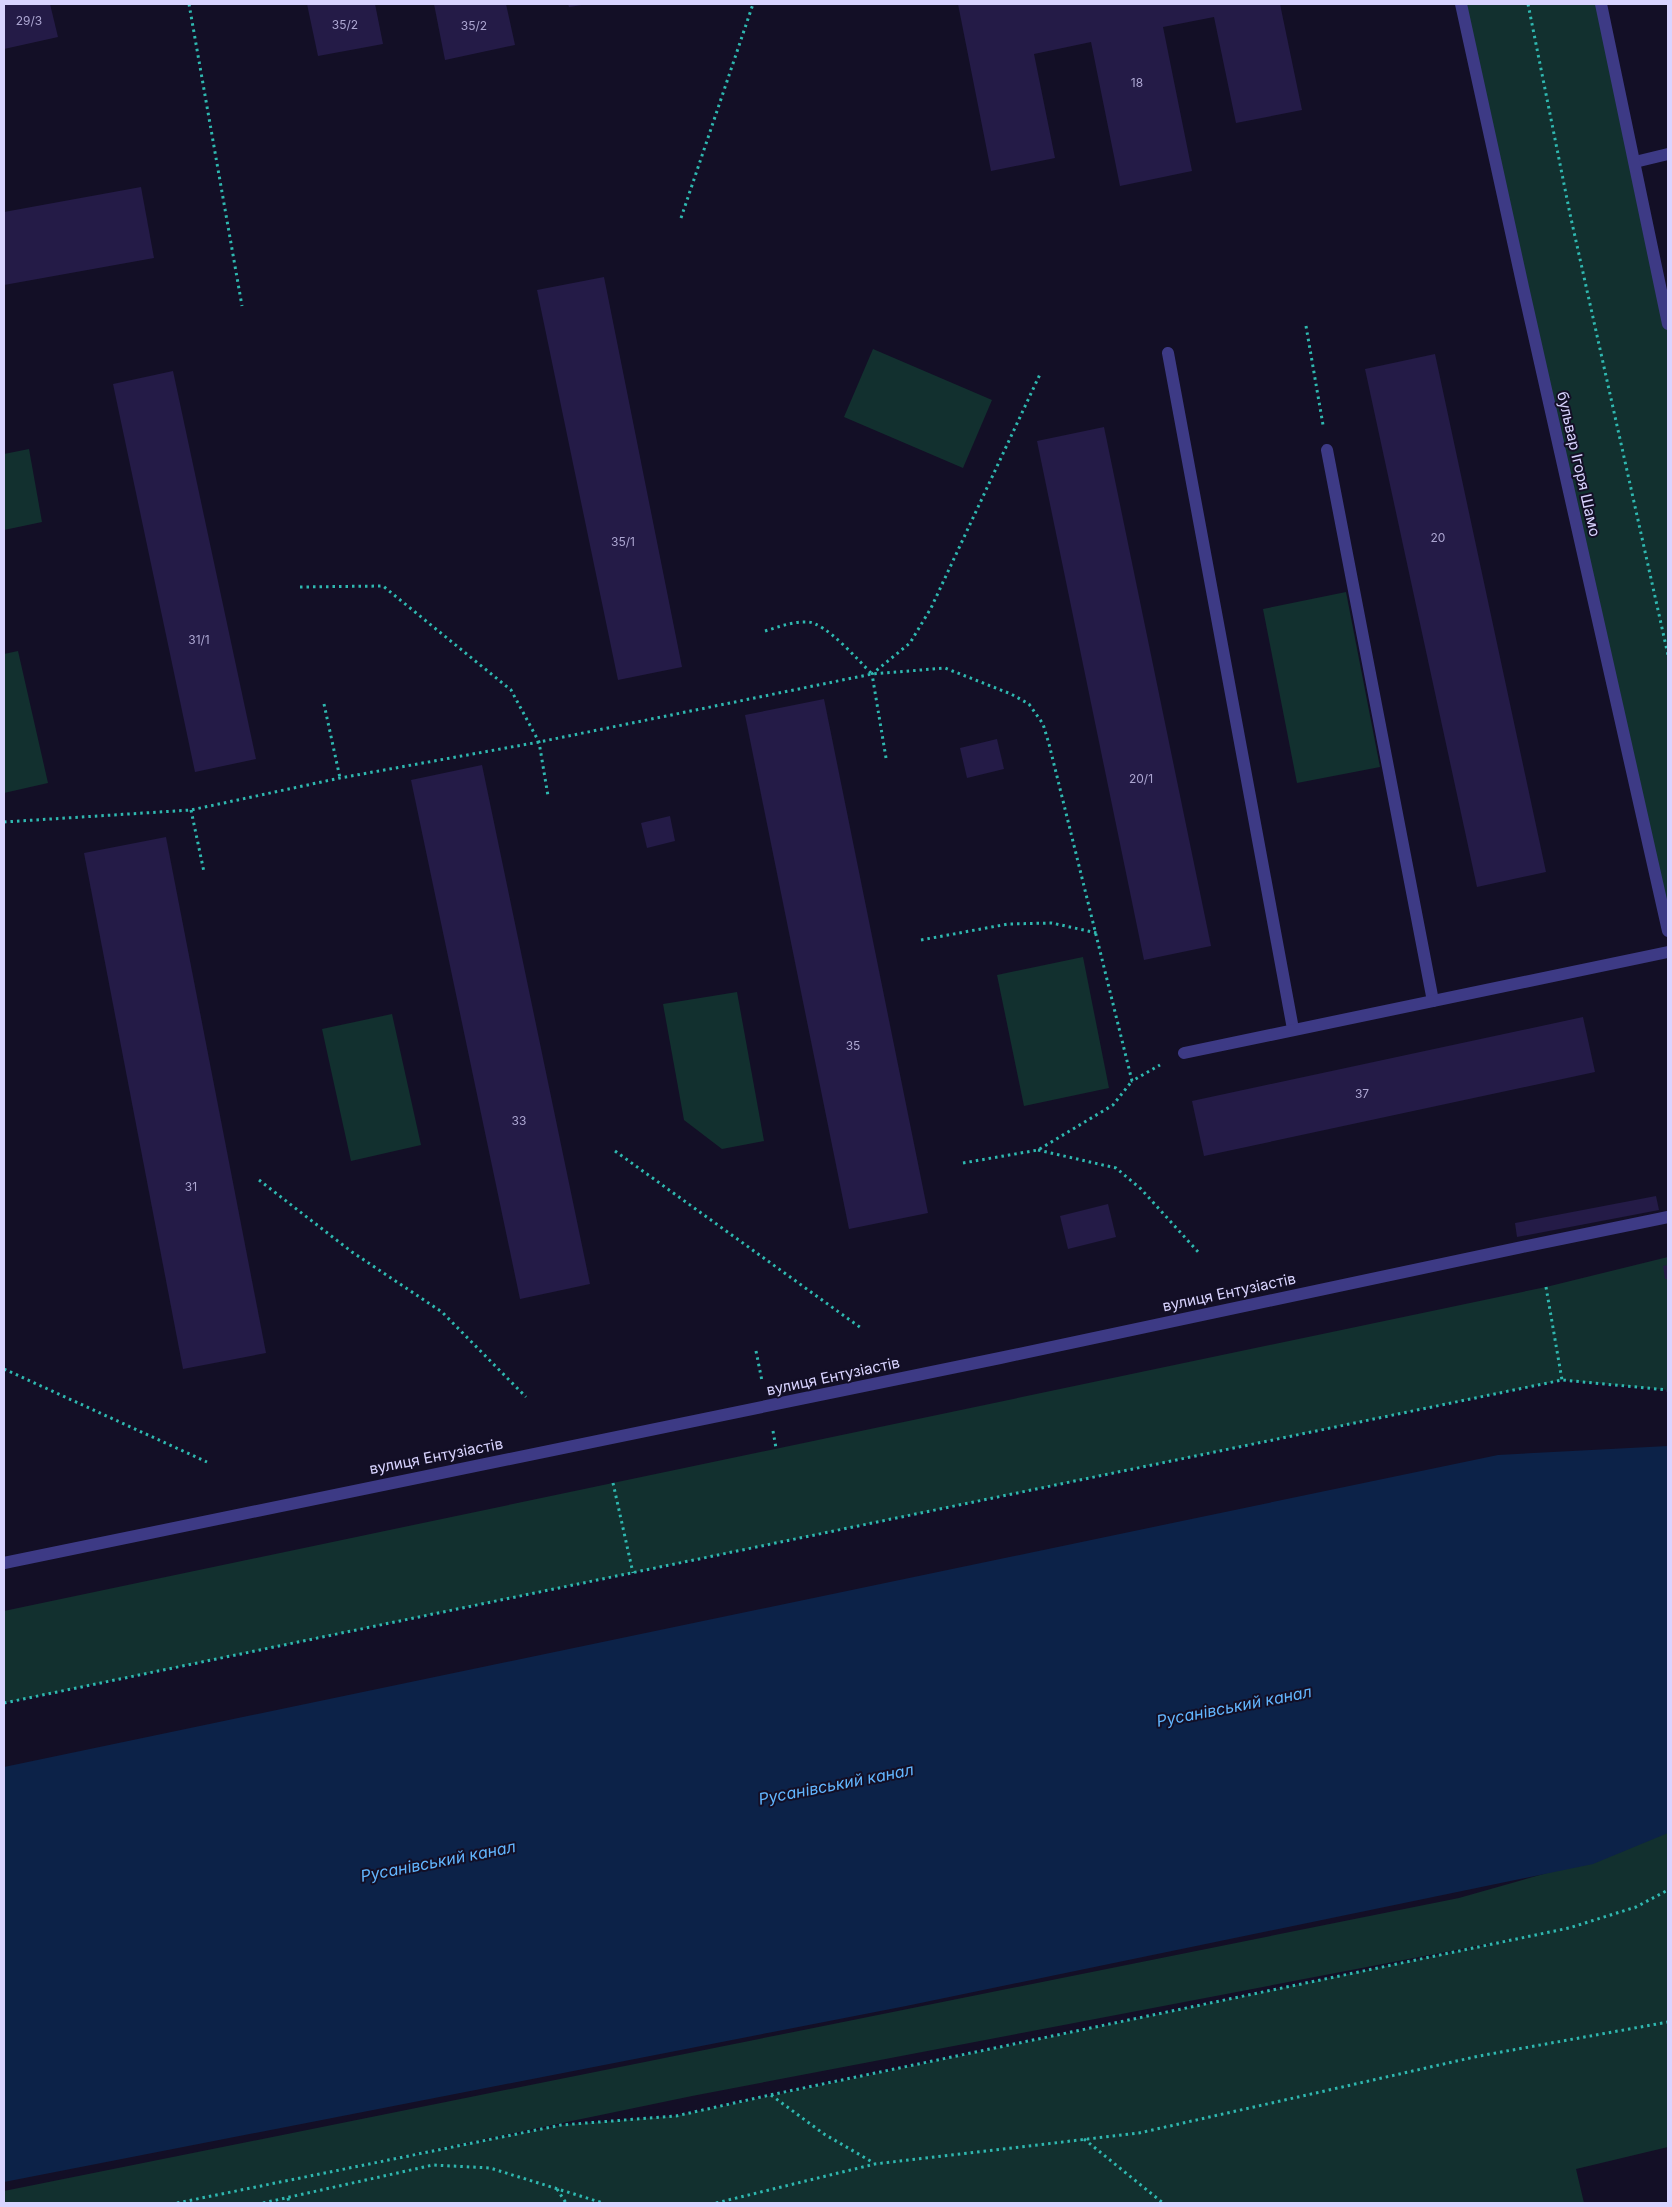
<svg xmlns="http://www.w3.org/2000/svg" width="1672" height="2207" font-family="Inter,sans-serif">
<rect width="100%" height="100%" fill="#130f26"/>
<g fill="#12302f" fill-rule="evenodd">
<polygon points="1461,4 1601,4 1668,324 1668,931"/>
<polygon points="873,349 992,400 963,468 844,417"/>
<polygon points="29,449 42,522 4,530 4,454"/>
<polygon points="1346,592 1380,767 1297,783 1263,609"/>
<polygon points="18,651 48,783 4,793 4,654"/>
<polygon points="1083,957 1109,1088 1024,1106 997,975"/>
<polygon points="737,992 764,1141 722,1149 684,1120 663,1004"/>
<polygon points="392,1014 421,1145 351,1161 322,1029"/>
<polygon points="1668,1257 1668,1390 1562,1380 4,1703 4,1611 1546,1287"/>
<path d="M1668 1830V2147L1576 2169 1584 2203H4V2191L1459 1898 1621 1852ZM1524 1937 676 2116 561 2125 318 2174 692 2096Z"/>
</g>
<polygon fill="#0c2248" points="1668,1446 1668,1833 1593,1864 906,2006 4,2182 4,1767 1498,1455"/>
<g fill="#241b47">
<polygon points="4,4 50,4 58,37 4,49"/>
<polygon points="307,4 375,4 383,44 318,56"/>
<polygon points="434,4 506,4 515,45 445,60"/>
<polygon points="568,4 581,4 582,5 569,7"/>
<polygon points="958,4 1280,4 1302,110 1236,123 1214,17 1163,27 1192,171 1120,186 1091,42 1034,54 1055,158 991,171"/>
<polygon points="141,187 154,258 4,285 4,212"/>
<polygon points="604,277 682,667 618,680 537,290"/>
<polygon points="1435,354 1546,872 1477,887 1365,369"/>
<polygon points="173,371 256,759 195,772 113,384"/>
<polygon points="1104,427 1211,946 1144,960 1037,441"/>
<polygon points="824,699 928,1213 849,1229 745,715"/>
<polygon points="997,739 1004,769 967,778 960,748"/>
<polygon points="482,765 590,1284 520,1299 411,780"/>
<polygon points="670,816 675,841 647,848 641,823"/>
<polygon points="166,837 266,1353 183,1369 84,853"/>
<polygon points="1583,1017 1595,1072 1204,1156 1192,1101"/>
<polygon points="1656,1196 1659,1210 1517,1237 1515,1223"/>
<polygon points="1108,1204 1116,1237 1068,1249 1060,1216"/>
<polygon points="1668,1265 1668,1279 1665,1279 1663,1266"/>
</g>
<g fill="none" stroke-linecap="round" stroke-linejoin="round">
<g stroke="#2fb8b0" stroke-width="3" stroke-dasharray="2.5 4" stroke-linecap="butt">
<polyline points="189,4 242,306"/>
<polyline points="1528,4 1570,214 1668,655"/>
<polyline points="681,218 753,4"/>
<polyline points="1306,326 1323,425"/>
<polyline points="300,587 383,586 511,690 539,742 548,796"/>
<path d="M765 631C779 627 793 621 808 622 826 623 858 660 872 674L945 668 1011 694 1029 704 1043 724 1049 744 1132 1081 1160 1065"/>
<polyline points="324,704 340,778"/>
<polyline points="886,758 872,674 910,643 931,608 1041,372"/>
<polyline points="191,810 204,872"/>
<polyline points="4,822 191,810 340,778 539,742 872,674"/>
<polyline points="921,940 1008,924 1052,923 1097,933"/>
<polyline points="1038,1150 1116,1168 1141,1189 1200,1254"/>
<polyline points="615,1151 861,1328"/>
<polyline points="963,1163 1038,1150 1113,1105 1132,1081"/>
<polyline points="259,1180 352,1252 442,1312 526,1397"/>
<polyline points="1546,1287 1562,1380"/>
<polyline points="756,1351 762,1381"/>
<polyline points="4,1369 207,1462"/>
<polyline points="773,1431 776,1448"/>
<polyline points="613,1483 633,1573"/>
<polyline points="4,1703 1562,1380 1668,1390"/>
<polyline points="771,2095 824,2134 874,2163"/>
<polyline points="1084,2139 1163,2203"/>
<polyline points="557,2189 566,2203"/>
<polyline points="288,2198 289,2203"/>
<polyline points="177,2203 561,2125 676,2116 770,2095 1569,1928 1636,1907 1668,1890"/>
<polyline points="263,2203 433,2165 490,2168 603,2203"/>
<polyline points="716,2203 875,2164 1139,2133 1479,2056 1668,2022"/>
</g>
<g stroke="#3d3a85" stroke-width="12">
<polyline points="1635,162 1668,154"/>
<polyline points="1168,353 1293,1029"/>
<polyline points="1327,450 1433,1001"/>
<polyline points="1184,1053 1668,952"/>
</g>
<g stroke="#3d3a85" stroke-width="12">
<polyline points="1461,4 1523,287 1668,931"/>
<polyline points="1601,4 1668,324"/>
</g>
<path stroke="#3d3a85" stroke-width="12" d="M4 1563C335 1492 668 1428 1000 1358 1223 1311 1445 1262 1668 1217"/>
</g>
<g text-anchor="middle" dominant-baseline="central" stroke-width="4" stroke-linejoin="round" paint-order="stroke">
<g font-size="12" fill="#aca6d1">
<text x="29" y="20">29/3</text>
<text x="345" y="24">35/2</text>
<text x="474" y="25">35/2</text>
<text x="1137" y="82">18</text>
<text x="1438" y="537">20</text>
<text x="623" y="541">35/1</text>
<text x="199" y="639">31/1</text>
<text x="1141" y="778">20/1</text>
<text x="853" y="1045">35</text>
<text x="1362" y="1093">37</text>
<text x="519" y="1120">33</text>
<text x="191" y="1186">31</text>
</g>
<g font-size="15" fill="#d9d4ff" stroke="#130f26">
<text transform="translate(1579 464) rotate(77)">бульвар Ігоря Шамо</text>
<text transform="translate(1229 1292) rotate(-12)">вулиця Ентузіастів</text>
<text transform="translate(833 1376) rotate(-12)">вулиця Ентузіастів</text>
<text transform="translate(436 1456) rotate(-11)">вулиця Ентузіастів</text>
</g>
<g font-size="16" font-style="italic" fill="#62b6ff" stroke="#130f26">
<text transform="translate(1234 1706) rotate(-11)">Русанівський канал</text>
<text transform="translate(836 1784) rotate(-11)">Русанівський канал</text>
<text transform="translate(438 1861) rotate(-11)">Русанівський канал</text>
</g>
</g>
<rect width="1672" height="2207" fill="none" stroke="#d9d4ff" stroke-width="10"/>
</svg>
